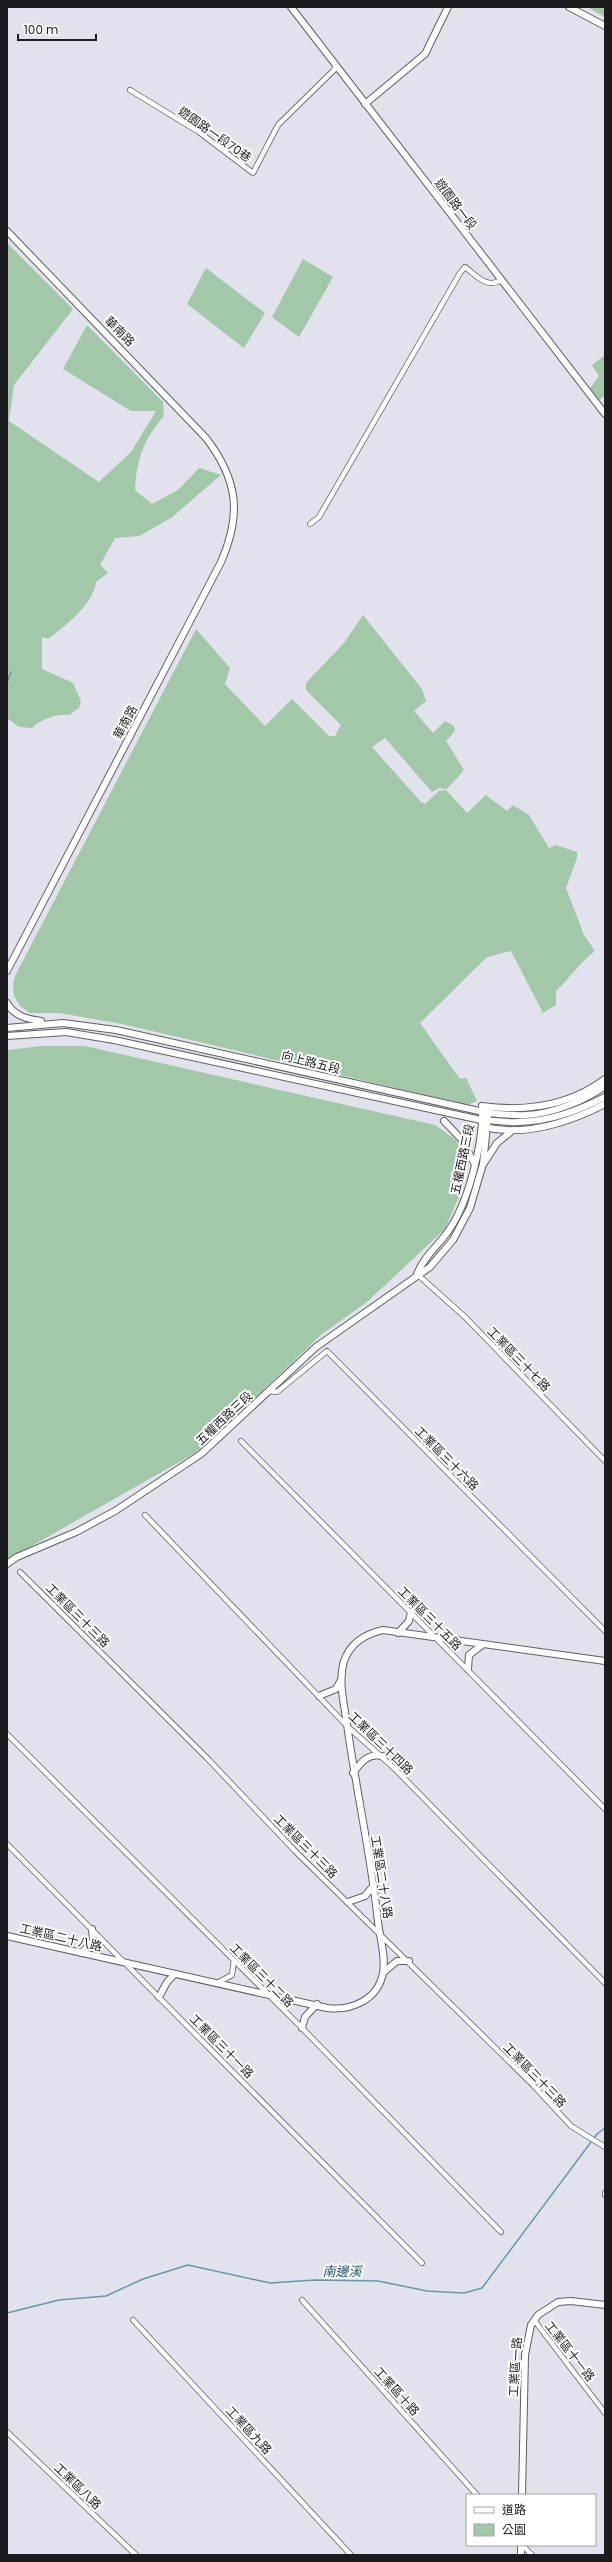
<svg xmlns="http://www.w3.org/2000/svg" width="612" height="2562" font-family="Poppins,'Noto Sans TC',sans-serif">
<rect width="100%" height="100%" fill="#e2e2ed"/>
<g fill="#a3c7a9">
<polygon points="587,7 605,7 605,17"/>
<path d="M7 243 73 309 14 385 9 421 99 482 131 452 156 411H131L63 369 87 325 163 402 164 416C143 441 137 458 135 490L152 504 178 490 199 468 221 475 171 518 139 536 115 538 100 565 108 573 96 582C93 605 65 626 48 639L42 637V669L73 683 81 701 79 708 69 715C58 713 39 720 32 728L19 727 7 718V676L9 673 7 672Z"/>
<polygon points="303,259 333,277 299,337 272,317"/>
<polygon points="206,268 265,313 244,348 187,304"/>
<polygon points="605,355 605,395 597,402 588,391 599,376 592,365"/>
<path d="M363 615 422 689 426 701 414 711 433 733 445 721 454 726 455 731 446 741 464 770 447 789 439 788 432 792 385 738 372 747 421 802 425 804 439 791 446 790 467 813 486 795 507 811 513 805 529 815 549 848 556 845 577 852V858L566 888 584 935 595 951C580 962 570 978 556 991V1005L543 1013 511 951 487 957 420 1023 460 1079 466 1078 477 1101 468 1105 122 1024 59 1013H30L20 1006 14 996 13 984 15 976 196 629 230 668 225 684 265 726 292 699 329 736H335L341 725 306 690V683L344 643Z"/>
<polygon points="42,1046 85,1046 435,1125 456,1140 465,1159 461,1192 445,1229 367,1302 322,1334 220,1432 195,1453 7,1560 7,1050"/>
</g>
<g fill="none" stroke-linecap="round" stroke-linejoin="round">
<g stroke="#6a97a8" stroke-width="1.5">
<polyline points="7,682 11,672"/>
<polyline points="7,2313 59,2300 106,2296 143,2279 188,2265 270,2283 315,2280 378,2281 427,2291 464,2293 482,2288 597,2134 605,2128"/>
</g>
<g stroke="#5f5f69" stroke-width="6">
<g id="street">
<polyline points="130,90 199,132 253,173 278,125 334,70 336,65"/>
<path d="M310 524 319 517 460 273 465 267C477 276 487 289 501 280"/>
<polyline points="417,1274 465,1317 605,1461"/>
<polyline points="269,1391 277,1392 327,1351 605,1631"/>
<polyline points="241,1441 605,1809"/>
<polyline points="145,1515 347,1726 395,1769 605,1983"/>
<polyline points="20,1572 208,1759 295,1851 533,2085 571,2126 605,2147"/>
<polyline points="7,1734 302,2028 501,2232"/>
<polyline points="7,1844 422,2263"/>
<polyline points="219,1982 232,1975 234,1960"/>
<polyline points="605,2193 605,2195"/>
<polyline points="302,2300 477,2495"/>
<polyline points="133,2320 351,2555"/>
<polyline points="534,2320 605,2413"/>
<polyline points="7,2432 136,2555"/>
<polyline points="522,2545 532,2555"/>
</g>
</g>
<g stroke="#5f5f69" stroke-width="8">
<g id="secondary">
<polyline points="291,7 605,414"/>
<polyline points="569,7 605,26"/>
<polyline points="365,104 425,54 448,7"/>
<path d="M7 231 206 438C238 480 242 514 221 562L7 971"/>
<path d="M7 1003C14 1016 27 1019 41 1021"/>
<path d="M7 1028 63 1023 116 1030 488 1113C501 1114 514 1116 526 1115 552 1114 584 1101 605 1086"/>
<path d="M7 1036 66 1032 114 1040 481 1120C494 1120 506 1123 519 1122 551 1121 577 1111 605 1097"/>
<polyline points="444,1121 462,1140 474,1163"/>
<path d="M484 1127C526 1137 568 1123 605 1104"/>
<polyline points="484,1163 497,1143 513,1130"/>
<path d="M417 1274C424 1256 439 1245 449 1230 469 1201 484 1141 482 1106 526 1112 569 1106 605 1079"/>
<polyline points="7,1564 17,1557 76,1532 115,1511 201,1454 316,1347 430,1267 453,1240 470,1208 483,1164 489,1107"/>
<polyline points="398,1633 409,1621 411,1612"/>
<polyline points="468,1669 469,1655 482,1645"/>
<polyline points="319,1696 336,1689 341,1680"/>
<path d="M353 1773C361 1762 368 1753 382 1756"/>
<polyline points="348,1902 365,1896 374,1885"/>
<path d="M7 1936 327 2008C351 2011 378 2000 383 1973 386 1957 380 1938 378 1922 371 1855 356 1790 347 1724 344 1704 338 1681 344 1661 350 1644 365 1634 383 1630L605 1661"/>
<polyline points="81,1953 93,1941 92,1929"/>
<polyline points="384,1972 397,1961 409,1961"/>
<polyline points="159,1997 167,1982 175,1974"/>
<polyline points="302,2028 305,2017 317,2004"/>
<polyline points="522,2495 525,2355 531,2325 538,2315 558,2302 571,2301 605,2305"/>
<polyline points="521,2555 521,2545"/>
</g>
</g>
<use href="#street" stroke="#fff" stroke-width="4.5"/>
<use href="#secondary" stroke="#fff" stroke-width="6"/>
</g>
<g text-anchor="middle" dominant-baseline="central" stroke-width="4" stroke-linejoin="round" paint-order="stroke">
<g font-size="12" fill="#1c1c20" stroke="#fff">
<text transform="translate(215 134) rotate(35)">遊園路一段70巷</text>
<text transform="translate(456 204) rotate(53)">遊園路一段</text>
<text transform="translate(120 331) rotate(45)">華南路</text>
<text transform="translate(125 722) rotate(-62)">華南路</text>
<text transform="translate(311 1062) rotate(14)">向上路五段</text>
<text transform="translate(462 1159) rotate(-78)">五權西路三段</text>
<text transform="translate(519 1359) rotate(46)">工業區三十七路</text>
<text transform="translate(224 1418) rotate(-43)">五權西路三段</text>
<text transform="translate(447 1458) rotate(45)">工業區三十六路</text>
<text transform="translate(78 1615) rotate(45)">工業區三十三路</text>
<text transform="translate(430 1618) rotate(45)">工業區三十五路</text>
<text transform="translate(381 1743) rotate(44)">工業區三十四路</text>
<text transform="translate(306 1846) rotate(45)">工業區三十三路</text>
<text transform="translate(382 1877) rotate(81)">工業區二十八路</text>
<text transform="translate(61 1937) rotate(13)">工業區二十八路</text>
<text transform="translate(262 1975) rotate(45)">工業區三十二路</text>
<text transform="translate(222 2046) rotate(45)">工業區三十一路</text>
<text transform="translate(535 2075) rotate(46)">工業區三十三路</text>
<text transform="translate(570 2351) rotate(52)">工業區十一路</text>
<text transform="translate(515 2367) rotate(-86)">工業區一路</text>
<text transform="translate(397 2391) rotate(48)">工業區十路</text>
<text transform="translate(249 2430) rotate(47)">工業區九路</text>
<text transform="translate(78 2486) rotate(44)">工業區八路</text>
</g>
<g font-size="13" font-style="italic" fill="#1b5161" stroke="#fff">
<text x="342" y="2271">南邊溪</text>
</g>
</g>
<rect width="612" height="2562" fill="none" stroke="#1c1c20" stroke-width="16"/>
<rect x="466" y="2494" width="130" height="52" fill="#ffffff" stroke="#a4a4a6"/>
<rect x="474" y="2507" width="20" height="6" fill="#ffffff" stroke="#a4a4a6"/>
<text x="502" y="2514" font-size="12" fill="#1c1c20">道路</text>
<rect x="474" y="2524" width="20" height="12" fill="#a3c7a9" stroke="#a4a4a6"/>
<text x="502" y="2534" font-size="12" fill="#1c1c20">公園</text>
<path d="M18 34v6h78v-6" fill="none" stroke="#1c1c20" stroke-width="2"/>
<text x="24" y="34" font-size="12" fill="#1c1c20" stroke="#ffffff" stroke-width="3" paint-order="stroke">100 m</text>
</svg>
